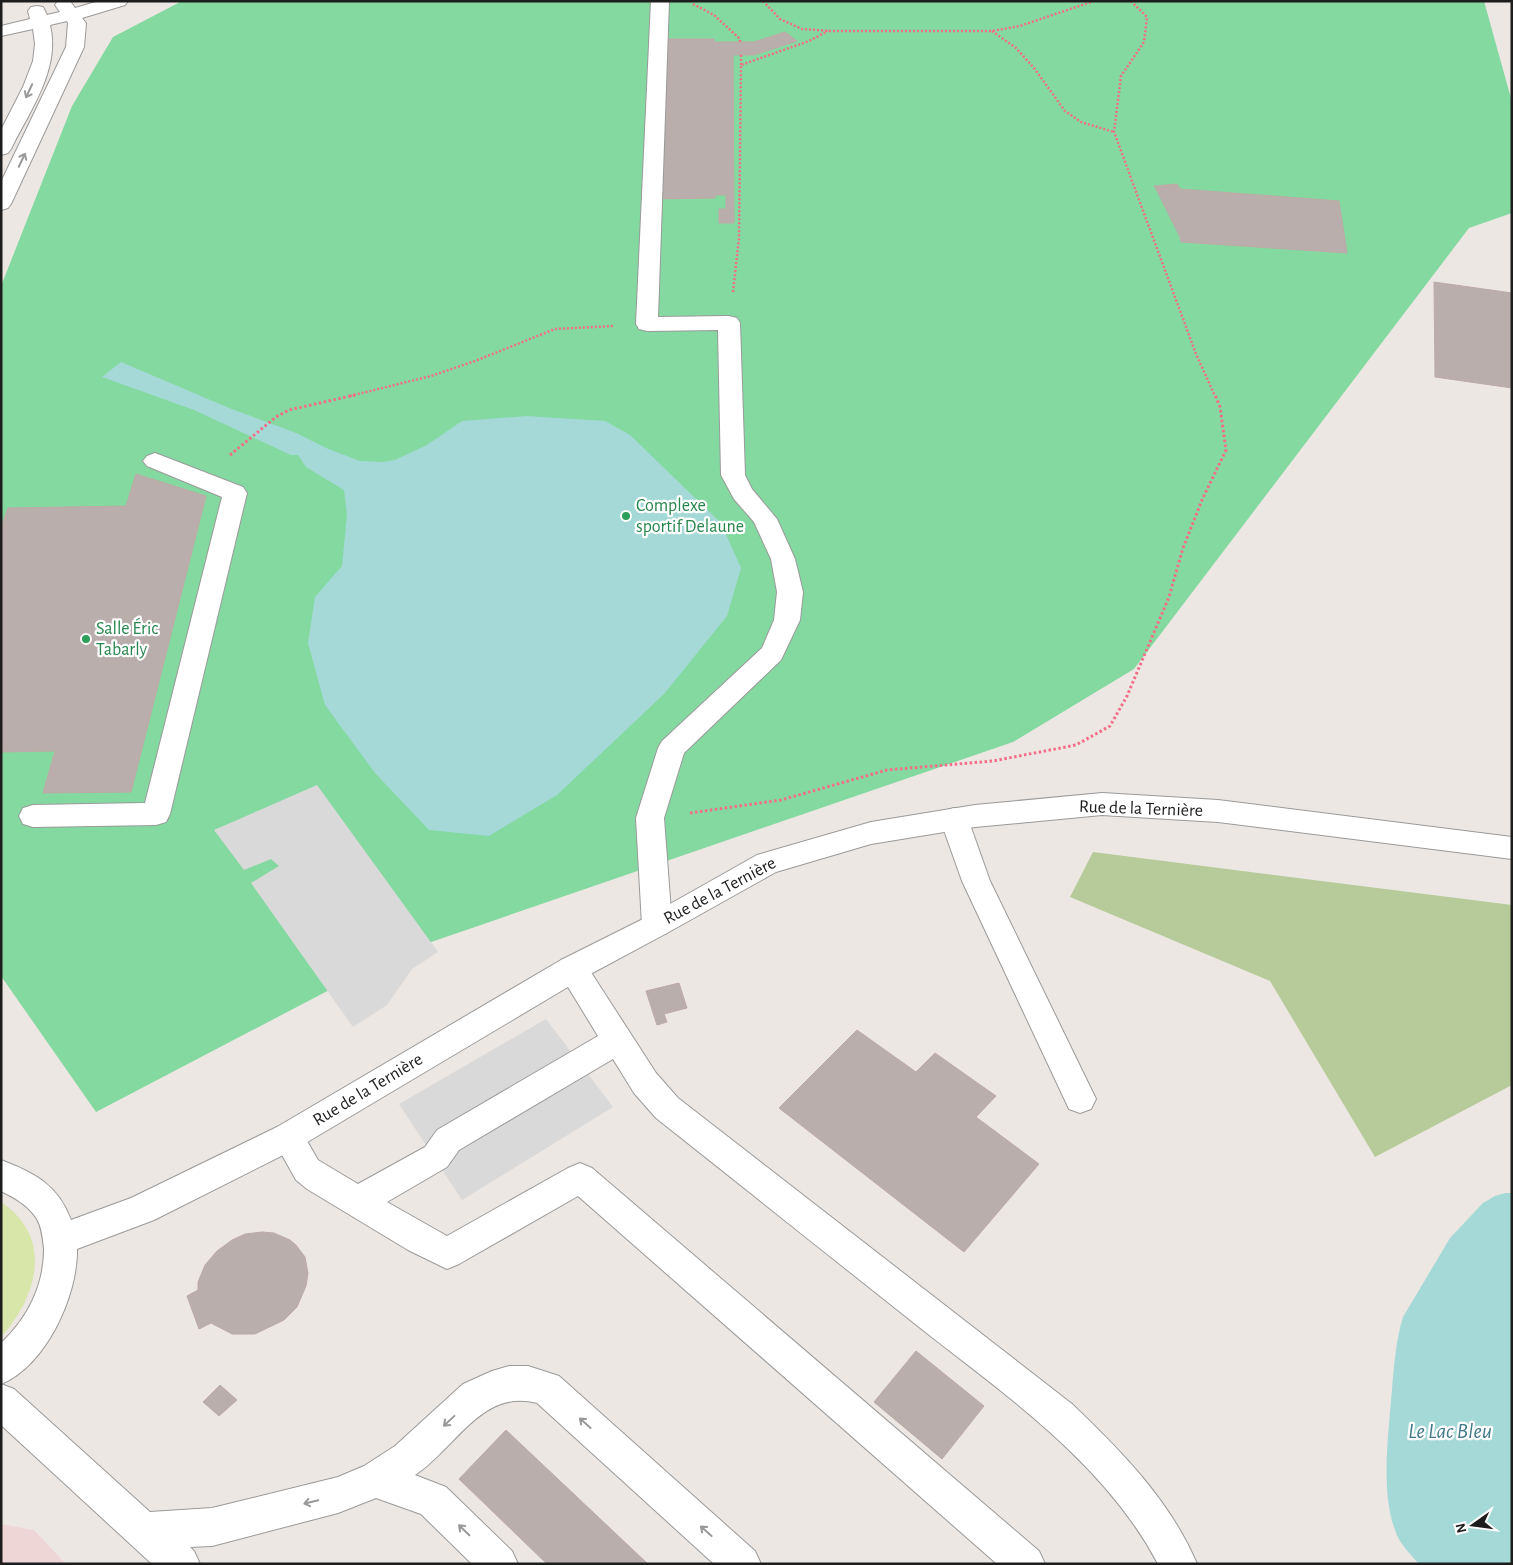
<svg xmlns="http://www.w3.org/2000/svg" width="1513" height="1565" font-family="'Alegreya Sans',sans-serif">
<rect width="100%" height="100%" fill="#ede7e3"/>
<polygon fill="#efd6d6" points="1,1524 34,1530 66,1564 1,1564"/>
<path fill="#d8e6aa" d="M1 1202C53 1237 39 1295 1 1337Z"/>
<polygon fill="#b6cb99" points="1093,852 1512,905 1512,1085 1375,1157 1270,981 1070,897"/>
<polygon fill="#84d9a0" points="182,1 1484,1 1512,102 1512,213 1469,228 1134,669 1013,742 402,952 96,1112 1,976 1,286 72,106 113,37"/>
<g fill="#d9d9d9">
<polygon points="317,785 438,952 412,969 387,1005 353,1027 251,883 279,866 271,859 244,870 214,830"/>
<polygon points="546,1019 613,1107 462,1200 399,1104"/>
</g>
<g fill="#a5d9d7">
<polygon points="121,362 229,408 296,433 326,448 360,461 383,462 395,460 427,445 462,421 527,416 605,421 630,435 721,523 741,568 727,616 664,694 557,795 489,836 429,830 375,773 325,705 308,643 315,597 342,566 347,515 344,490 306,467 298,455 291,455 194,410 102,377"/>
<path d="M1505 1193H1512V1564H1419C1410 1554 1399 1543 1395 1530 1380 1491 1389 1430 1392 1389 1394 1365 1396 1340 1403 1317L1450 1238 1483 1203 1495 1196Z"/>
</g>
<g fill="#baaeac" stroke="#beaaa6">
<polygon points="785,32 797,41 754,55 733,55 734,223 719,223 719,209 726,209 726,195 715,195 715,198 653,199 660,39 714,39 714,42 754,42"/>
<polygon points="1177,184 1179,187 1156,189 1154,186"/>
<polygon points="1179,187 1180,189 1339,201 1347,253 1181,242 1180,237 1156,189"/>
<polygon points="1434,282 1512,293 1512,388 1435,377"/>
<polygon points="136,474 206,496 131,792 43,793 55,751 1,752 1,527 8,508 126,506"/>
<polygon points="679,983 687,1008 664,1014 667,1022 657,1025 646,991"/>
<polygon points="857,1030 916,1072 935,1053 996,1096 976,1117 1039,1164 964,1252 779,1108"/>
<polygon points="262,1232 274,1233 290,1240 296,1245 305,1257 308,1273 306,1286 297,1307 284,1320 255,1334 232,1334 211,1323 199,1329 187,1296 198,1290 198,1282 205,1265 217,1251 232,1240 245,1234"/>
<polygon points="916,1351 984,1406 942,1459 874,1402"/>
<polygon points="220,1385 237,1400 219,1416 203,1402"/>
<polygon points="506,1430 648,1564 547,1564 459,1479"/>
</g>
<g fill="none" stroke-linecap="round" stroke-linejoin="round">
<g stroke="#9a9a9a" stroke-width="2">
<g id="service">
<polygon points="651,1 669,1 658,317 729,316 737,318 740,323 745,475 752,489 777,519 795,559 803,592 800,620 781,660 684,753 664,818 672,925 667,933 657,937 647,933 642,925 636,818 658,748 662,741 762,648 774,620 777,592 771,559 754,522 734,499 721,475 718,330 647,331 639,329 636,324"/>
<polygon points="155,453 243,487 247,493 170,814 166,822 156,825 33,827 23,824 19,816 23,808 33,805 145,803 222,497 147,466 143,461 147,456"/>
<polygon points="954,808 964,811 968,819 990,881 1096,1099 1091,1109 1080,1113 1069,1109 962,881 940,819 944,811"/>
<path d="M572 957 583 960 656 1073 678 1098 1072 1404C1120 1450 1170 1500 1197 1564H1158C1104 1461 1002 1393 914 1323 828 1255 742 1186 656 1118L634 1093 613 1059 459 1150 447 1167 387 1202 447 1236 568 1168 580 1163 592 1168 1039 1551 1045 1564H997L578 1196 459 1264 447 1269 408 1250 307 1189 296 1180 272 1137 277 1127 288 1123 299 1127 318 1160 358 1184 425 1147 437 1130 598 1036 557 969 561 960Z"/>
<path d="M509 1366H528L559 1376 755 1551 761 1564H714L537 1403C482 1388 455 1449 415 1475L446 1487 512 1551 518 1564H472L421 1514 376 1498 338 1513 212 1546 190 1547 194 1551 200 1564H152L1 1425V1384L14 1389 150 1512 212 1508 338 1477 364 1466 395 1446 463 1384 492 1371Z"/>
</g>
</g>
<g stroke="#9a9a9a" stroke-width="2">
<g id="tertiary">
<path d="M58 1H70L75 8 99 1H128L125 5 82 18 86 23 84 47 11 204 8 208 1 210V182L66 47 68 23 67 21 50 25C61 69 29 112 11 149L8 153 1 155V130L23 87 33 61 35 44 33 29 1 36V26L30 19 28 11 31 7 37 6 43 7 47 15 60 12 55 5Z"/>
<path d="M1102 793 1218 800 1512 837V859L1218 822 1102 815 975 827 871 844 776 872 667 933 583 978 299 1147 154 1220 77 1249C78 1295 46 1366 1 1384V1343C28 1318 44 1285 44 1249 43 1239 42 1228 37 1219 28 1205 15 1198 1 1191V1160C35 1173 58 1185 71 1220L131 1198 277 1127 561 960 647 917 757 855 871 822 975 805Z"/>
</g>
</g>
<g stroke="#f36e86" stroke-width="2.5" stroke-dasharray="2 2" stroke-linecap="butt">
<polyline points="763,1 780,19 802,29 832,31 992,31 1020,26 1094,1"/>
<polyline points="1131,1 1147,17 1144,42 1121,76 1114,132 1196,354 1215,396"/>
<polyline points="693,4 714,15 740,39 740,42"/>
<polyline points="992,31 1016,48 1034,68 1065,111 1081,122 1114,132"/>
<polyline points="741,55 741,65"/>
<polyline points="733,292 739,238 741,65 809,41 828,31"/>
<polyline points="350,396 431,376 475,361 555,329 613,326"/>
</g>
<g stroke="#f36e86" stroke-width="3" stroke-dasharray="2.5 2.5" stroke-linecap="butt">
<polyline points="230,455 276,417 289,410 355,395"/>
<polyline points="690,813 781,800 887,770 993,761 1076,745 1110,726 1127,696 1169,597 1183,548 1202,500 1226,450 1220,407 1215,395"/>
</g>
<use href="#service" fill="#fff" fill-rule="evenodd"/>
<use href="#tertiary" fill="#fff" fill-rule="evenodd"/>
</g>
<defs><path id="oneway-shaft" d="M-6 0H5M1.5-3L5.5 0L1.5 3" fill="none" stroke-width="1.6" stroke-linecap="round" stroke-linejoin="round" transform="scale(1.25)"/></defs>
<g stroke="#999">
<use href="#oneway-shaft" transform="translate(29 91) rotate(115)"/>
<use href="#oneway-shaft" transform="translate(22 160) rotate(-65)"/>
<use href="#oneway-shaft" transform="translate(449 1421) rotate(137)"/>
<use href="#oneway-shaft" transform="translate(585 1423) rotate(-138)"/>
<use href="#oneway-shaft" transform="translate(311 1502) rotate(166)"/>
<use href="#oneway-shaft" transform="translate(464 1530) rotate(-136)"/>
<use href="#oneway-shaft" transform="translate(706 1531) rotate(-138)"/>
</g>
<g fill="#2e9e5b" stroke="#fff" stroke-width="2">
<circle cx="626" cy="516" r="5"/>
<circle cx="86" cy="639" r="5"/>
</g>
<g text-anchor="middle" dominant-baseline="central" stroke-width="4.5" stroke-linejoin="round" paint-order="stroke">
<g font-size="18" fill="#27864d" stroke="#fff" text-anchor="start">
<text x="636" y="506">Complexe<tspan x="636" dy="21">sportif Delaune</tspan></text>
<text x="96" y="629">Salle Éric<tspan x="96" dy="21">Tabarly</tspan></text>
</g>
<g font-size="18" fill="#1d1d1d" stroke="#fff">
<text transform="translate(1141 809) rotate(2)">Rue de la Ternière</text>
<text transform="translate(720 891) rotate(-28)">Rue de la Ternière</text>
<text transform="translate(368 1090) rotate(-31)">Rue de la Ternière</text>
</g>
<g font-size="22" font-style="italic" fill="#427a89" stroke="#fff">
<text x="1450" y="1431">Le Lac Bleu</text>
</g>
</g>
<rect width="1513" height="1565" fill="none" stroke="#1d1d1d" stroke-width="5"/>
<g transform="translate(1473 1525) rotate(256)" stroke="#ffffff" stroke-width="4" paint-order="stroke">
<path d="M0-4L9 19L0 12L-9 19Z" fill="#1d1d1d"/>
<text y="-8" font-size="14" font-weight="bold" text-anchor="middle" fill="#1d1d1d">N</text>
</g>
</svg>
